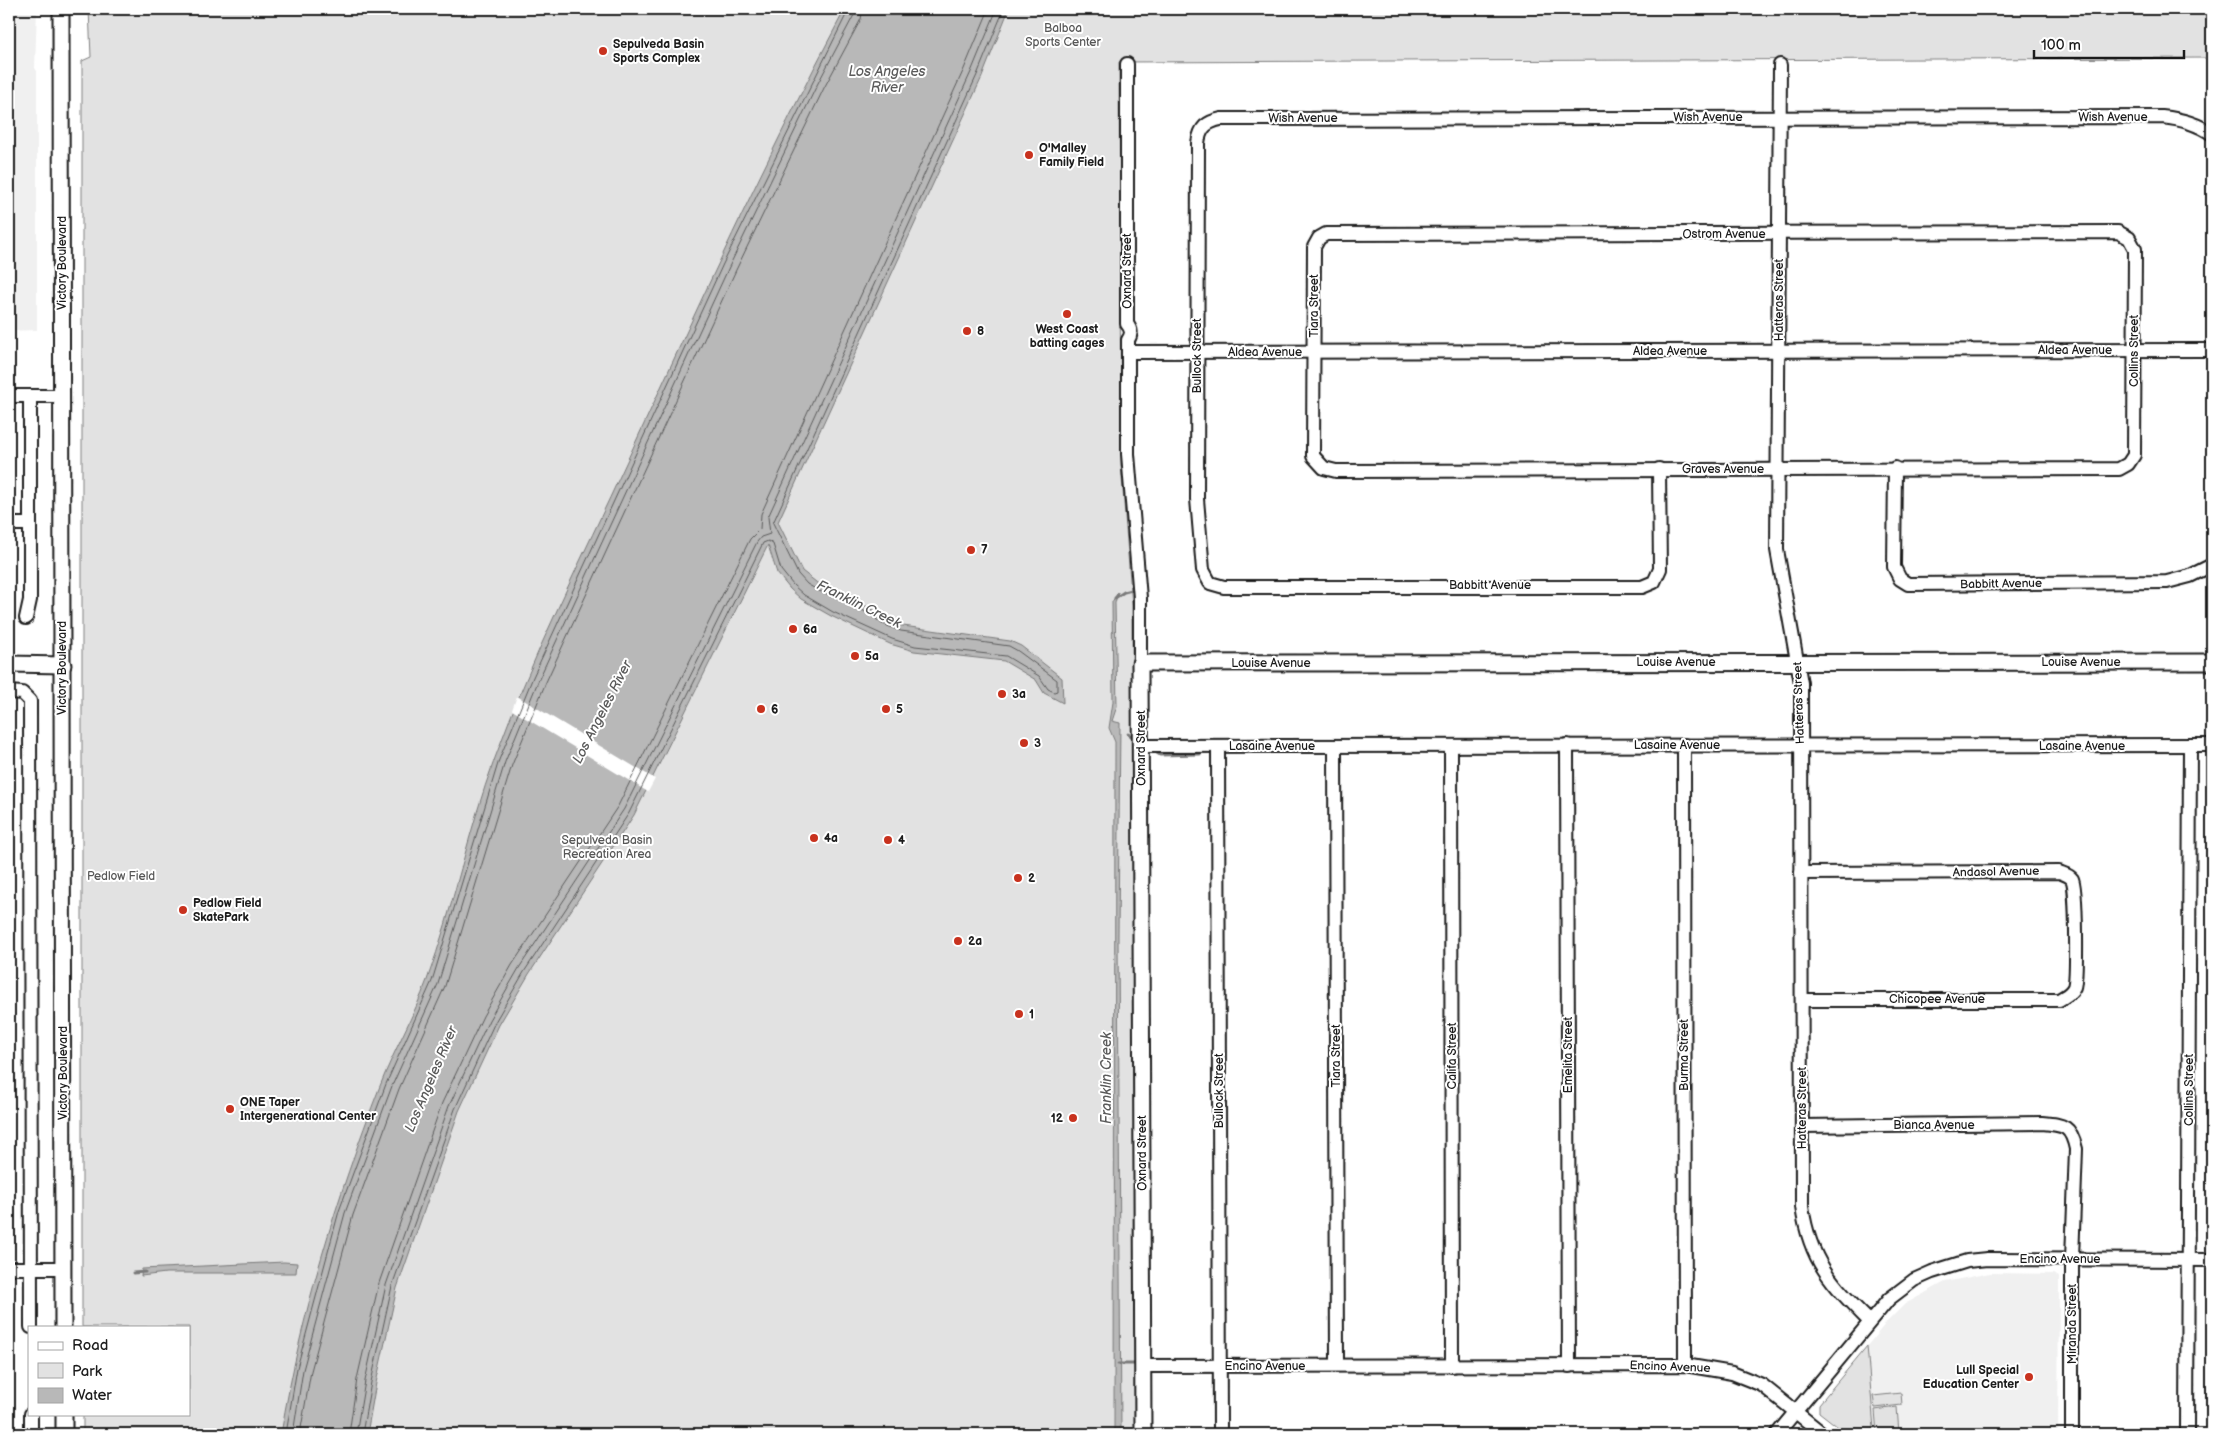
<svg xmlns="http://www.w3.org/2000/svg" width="2221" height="1443" font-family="'Balsamiq Sans',sans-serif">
<rect width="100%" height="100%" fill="#fff"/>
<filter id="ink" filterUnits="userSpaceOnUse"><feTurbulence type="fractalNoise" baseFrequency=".02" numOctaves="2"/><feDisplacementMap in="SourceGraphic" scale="10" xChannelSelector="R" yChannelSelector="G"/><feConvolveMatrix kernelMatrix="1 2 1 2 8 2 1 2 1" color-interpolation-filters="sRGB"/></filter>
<g filter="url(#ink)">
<g fill="#f0f0f0">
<polygon points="9,9 37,9 35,68 37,71 37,330 9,331"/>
<polygon points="1990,1273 2054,1274 2059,1277 2058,1434 1847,1434 1819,1412 1819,1404 1886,1323 1905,1304 1945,1282"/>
</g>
<g fill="#e2e2e2" stroke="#7f7f7f">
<polygon points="89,9 2212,9 2212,58 1119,62 1121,465 1132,606 1135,1434 83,1434 83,1414 189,1414 189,1327 82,1327 82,61 91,57"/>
<polygon points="1867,1346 1874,1429 1871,1434 1847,1434 1819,1412 1819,1404"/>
<polygon points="1901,1393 1902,1405 1875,1408 1873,1396"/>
<polygon points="1897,1407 1899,1433 1877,1434 1875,1410"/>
</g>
<g fill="#b8b8b8" stroke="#7a7a7a">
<path d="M845 9H1009L982 77 778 522 802 571 821 586 846 596 874 610 884 619 903 626 1010 641 1021 646 1062 678 1063 703 1044 693 1036 680 1004 661 914 651 890 644 831 616 801 599 790 589 777 573 768 545 634 815 529 974 499 1025 459 1111 397 1288 376 1383 367 1434H281C301 1314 336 1199 380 1086 394 1050 414 1016 427 980 454 907 468 830 495 758 532 656 582 559 627 461 697 309 766 157 845 9Z"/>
<polygon points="1118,592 1115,603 1117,706 1112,721 1120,723 1118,936 1121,1434 1114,1434 1115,742 1109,728 1113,702 1112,602"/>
<polygon points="284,1262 297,1263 296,1273 166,1273 141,1276 142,1269"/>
</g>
<polygon fill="#fff" points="517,696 655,779 648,792 512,710"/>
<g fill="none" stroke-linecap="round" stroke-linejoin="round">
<g stroke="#5a5a5a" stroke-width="1">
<polyline points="286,1434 297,1368 339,1211 386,1084 432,981 499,760 533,677 723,264 849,9"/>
<polyline points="293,1434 303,1370 345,1213 392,1086 438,984 505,762 539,679 729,267 817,85 854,15 855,9"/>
<polyline points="300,1434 311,1371 353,1215 399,1089 445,986 512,765 546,682 736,270 824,88 861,19 863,9"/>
<polyline points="349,1434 357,1379 379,1283 442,1103 483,1016 512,965 618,806 750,539 760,529 761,514 964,69 989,9"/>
<polyline points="356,1434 365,1381 386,1285 449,1106 489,1020 519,968 624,809 757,542 761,537 770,534 768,517 971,72 997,9"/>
<polyline points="362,1434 371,1382 392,1286 455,1109 495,1022 524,972 629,813 763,543 768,541 773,544 781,570 793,585 804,595 833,612 892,639 915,646 1006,656 1039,676 1048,689 1054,692 1057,691 1057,680 1018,651 1009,646 901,631 882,624 871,615 844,600 819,591 807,584 798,574 773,523 977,75 1004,9"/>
</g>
<g stroke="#7a7a7a" stroke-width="3">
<polyline points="1115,598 1124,592 1136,589"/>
<polyline points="1128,734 1135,738"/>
<polyline points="1152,750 1160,755 1200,754"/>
<polyline points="133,1273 145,1272"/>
<polyline points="1118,1364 1139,1364"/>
</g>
<g stroke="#1c1c1c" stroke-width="16">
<g id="minor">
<path d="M1127 64V324C1132 330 1132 334 1128 340V454L1140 598V663"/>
<path d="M1780 65 1777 550 1801 683 1802 1207C1810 1261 1831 1283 1869 1321"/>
<polygon points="2118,232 2129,238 2135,249 2134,455 2128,464 2119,469 1336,471 1324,468 1313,456 1314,247 1319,238 1326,234"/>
<polyline points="1128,352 2212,350"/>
<polyline points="9,396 61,396"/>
<polyline points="1895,468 1894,567 1900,579 1908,584 2167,582 2190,576 2212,565"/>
<path d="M1659 469 1660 569 1654 582 1642 587H1224L1210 583 1203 570 1197 499 1198 143C1200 127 1207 122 1221 119L2162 117C2181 119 2197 123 2212 134"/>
<polyline points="9,524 30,524"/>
<polyline points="26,618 30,600 30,396"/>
<polyline points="9,692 22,693 30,701 31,1327"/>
<polyline points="1567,745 1569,1366"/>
<polyline points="1684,745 1685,1365"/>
<polyline points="1141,746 2212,745"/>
<polyline points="1335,746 1337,1365"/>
<polyline points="1451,746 1452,1366"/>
<polyline points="1218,747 1220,1434"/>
<path d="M1801 873 2059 872C2064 874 2069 875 2072 879 2077 887 2077 979 2074 987 2071 994 2065 996 2059 1000H1802"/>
<path d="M1802 1126 2042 1123C2065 1125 2071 1126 2076 1149L2072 1259V1434"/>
<polyline points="9,1268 63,1268"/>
<polyline points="1142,1366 1685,1365 1732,1373 1762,1385 1823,1434"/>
<polyline points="31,1434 31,1414"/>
<polyline points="1777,1434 1889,1299 1914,1280 1932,1272 1967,1261 1987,1259 2212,1260"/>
<polyline points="2187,1434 2190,745"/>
</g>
</g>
<g stroke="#1c1c1c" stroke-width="19">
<g id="major">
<polyline points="61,9 63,1327"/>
<polyline points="9,664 63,665"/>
<polyline points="64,1434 64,1414"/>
<polyline points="1143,1434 1140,663 2212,662"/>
</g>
</g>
<use href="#minor" stroke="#fff" stroke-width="12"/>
<use href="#major" stroke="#fff" stroke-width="15"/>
</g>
</g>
<g fill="#c8321e" stroke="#fff" stroke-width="2">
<circle cx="603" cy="51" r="5"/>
<circle cx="1029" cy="155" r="5"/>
<circle cx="1067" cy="314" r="5"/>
<circle cx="967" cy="331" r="5"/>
<circle cx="971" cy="550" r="5"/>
<circle cx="793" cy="629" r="5"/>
<circle cx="855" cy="656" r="5"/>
<circle cx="1002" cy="694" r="5"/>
<circle cx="761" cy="709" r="5"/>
<circle cx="886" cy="709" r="5"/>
<circle cx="1024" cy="743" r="5"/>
<circle cx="814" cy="838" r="5"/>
<circle cx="888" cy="840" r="5"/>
<circle cx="1018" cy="878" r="5"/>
<circle cx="183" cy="910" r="5"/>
<circle cx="958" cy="941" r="5"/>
<circle cx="1019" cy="1014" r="5"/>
<circle cx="230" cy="1109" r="5"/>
<circle cx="1073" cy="1118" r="5"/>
<circle cx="2029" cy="1377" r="5"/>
</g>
<g text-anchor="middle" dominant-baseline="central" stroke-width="4" stroke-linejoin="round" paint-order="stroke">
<g font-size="12" fill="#575757" stroke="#fff">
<text x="1063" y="28">Balboa<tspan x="1063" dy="14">Sports Center</tspan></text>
<text x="607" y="840">Sepulveda Basin<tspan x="607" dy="14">Recreation Area</tspan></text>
<text x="121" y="876">Pedlow Field</text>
</g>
<g font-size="12" font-weight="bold" fill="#1c1c1c" stroke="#fff" text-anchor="start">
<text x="613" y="44">Sepulveda Basin<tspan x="613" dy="14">Sports Complex</tspan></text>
<text x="1039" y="148">O'Malley<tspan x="1039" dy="14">Family Field</tspan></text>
<text x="1067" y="329" text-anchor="middle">West Coast<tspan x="1067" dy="14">batting cages</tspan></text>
<text x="977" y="331">8</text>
<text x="981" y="550">7</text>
<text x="803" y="629">6a</text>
<text x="865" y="656">5a</text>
<text x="1012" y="694">3a</text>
<text x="771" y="709">6</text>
<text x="896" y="709">5</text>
<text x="1034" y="743">3</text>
<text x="824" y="838">4a</text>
<text x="898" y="840">4</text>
<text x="1028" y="878">2</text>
<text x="193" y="903">Pedlow Field<tspan x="193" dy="14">SkatePark</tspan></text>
<text x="968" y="941">2a</text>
<text x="1029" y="1014">1</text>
<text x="240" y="1102">ONE Taper<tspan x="240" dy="14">Intergenerational Center</tspan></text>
<text x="1063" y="1118" text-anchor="end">12</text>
<text x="2019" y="1370" text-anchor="end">Lull Special<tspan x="2019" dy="14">Education Center</tspan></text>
</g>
<g font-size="12" fill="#1c1c1c" stroke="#fff">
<text x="1708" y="117">Wish Avenue</text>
<text x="2113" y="117">Wish Avenue</text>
<text x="1303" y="118">Wish Avenue</text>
<text x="1724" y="234">Ostrom Avenue</text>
<text transform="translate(62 263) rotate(-90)">Victory Boulevard</text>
<text transform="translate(1127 271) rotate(-90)">Oxnard Street</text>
<text transform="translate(1779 300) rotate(-90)">Hatteras Street</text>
<text transform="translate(1314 306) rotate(-90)">Tiara Street</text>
<text x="2075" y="350">Aldea Avenue</text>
<text x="1670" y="351">Aldea Avenue</text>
<text transform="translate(2134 351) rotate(-90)">Collins Street</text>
<text x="1265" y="352">Aldea Avenue</text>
<text transform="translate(1197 356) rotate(-90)">Bullock Street</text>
<text x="1723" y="469">Graves Avenue</text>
<text transform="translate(2001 584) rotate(-1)">Babbitt Avenue</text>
<text x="1490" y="585">Babbitt Avenue</text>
<text x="1676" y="662">Louise Avenue</text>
<text x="2081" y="662">Louise Avenue</text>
<text x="1271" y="663">Louise Avenue</text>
<text transform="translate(62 668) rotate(-90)">Victory Boulevard</text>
<text transform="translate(1799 703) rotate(-92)">Hatteras Street</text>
<text x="1677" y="745">Lasaine Avenue</text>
<text x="1272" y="746">Lasaine Avenue</text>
<text x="2082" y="746">Lasaine Avenue</text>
<text transform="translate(1141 748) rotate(-90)">Oxnard Street</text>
<text transform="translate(1996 872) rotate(-1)">Andasol Avenue</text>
<text x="1937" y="999">Chicopee Avenue</text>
<text transform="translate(1568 1055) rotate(-90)">Emelita Street</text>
<text transform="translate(1684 1055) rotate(-90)">Burma Street</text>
<text transform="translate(1336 1056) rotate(-90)">Tiara Street</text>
<text transform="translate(1452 1056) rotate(-90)">Califa Street</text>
<text transform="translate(63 1073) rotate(-90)">Victory Boulevard</text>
<text transform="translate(2189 1090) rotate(-90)">Collins Street</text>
<text transform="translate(1219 1091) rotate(-90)">Bullock Street</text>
<text transform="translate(1802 1108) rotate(-90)">Hatteras Street</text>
<text x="1934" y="1125">Bianca Avenue</text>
<text transform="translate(1142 1153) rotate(-90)">Oxnard Street</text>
<text x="2060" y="1259">Encino Avenue</text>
<text transform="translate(2072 1324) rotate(-90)">Miranda Street</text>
<text x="1265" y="1366">Encino Avenue</text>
<text transform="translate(1670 1367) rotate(2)">Encino Avenue</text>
</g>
<g font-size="14" font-style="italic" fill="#5a5a5a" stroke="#fff">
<text x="887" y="71">Los Angeles<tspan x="887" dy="16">River</tspan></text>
<text transform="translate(859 604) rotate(26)">Franklin Creek</text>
<text transform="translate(602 712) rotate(-63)">Los Angeles River</text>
<text transform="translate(1106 1078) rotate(-90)">Franklin Creek</text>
<text transform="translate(431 1079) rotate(-67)">Los Angeles River</text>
</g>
</g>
<rect width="2221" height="1443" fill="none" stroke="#fff" stroke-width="30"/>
<rect x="15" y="15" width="2191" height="1413" fill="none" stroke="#1c1c1c" stroke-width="2" filter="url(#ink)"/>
<rect x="28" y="1326" width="162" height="90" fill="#ffffff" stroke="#a4a4a4"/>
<rect x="38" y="1342" width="25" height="8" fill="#ffffff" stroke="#a4a4a4"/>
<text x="72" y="1350" font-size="15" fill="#1c1c1c">Road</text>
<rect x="38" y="1363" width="25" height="15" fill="#e2e2e2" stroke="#a4a4a4"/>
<text x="72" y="1376" font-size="15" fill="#1c1c1c">Park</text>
<rect x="38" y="1388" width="25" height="15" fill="#b8b8b8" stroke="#a4a4a4"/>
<text x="72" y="1400" font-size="15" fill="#1c1c1c">Water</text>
<path d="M2034 50v8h150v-8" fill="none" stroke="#1c1c1c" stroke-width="2.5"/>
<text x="2041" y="50" font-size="15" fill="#1c1c1c" stroke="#ffffff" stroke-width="4" paint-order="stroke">100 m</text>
</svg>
